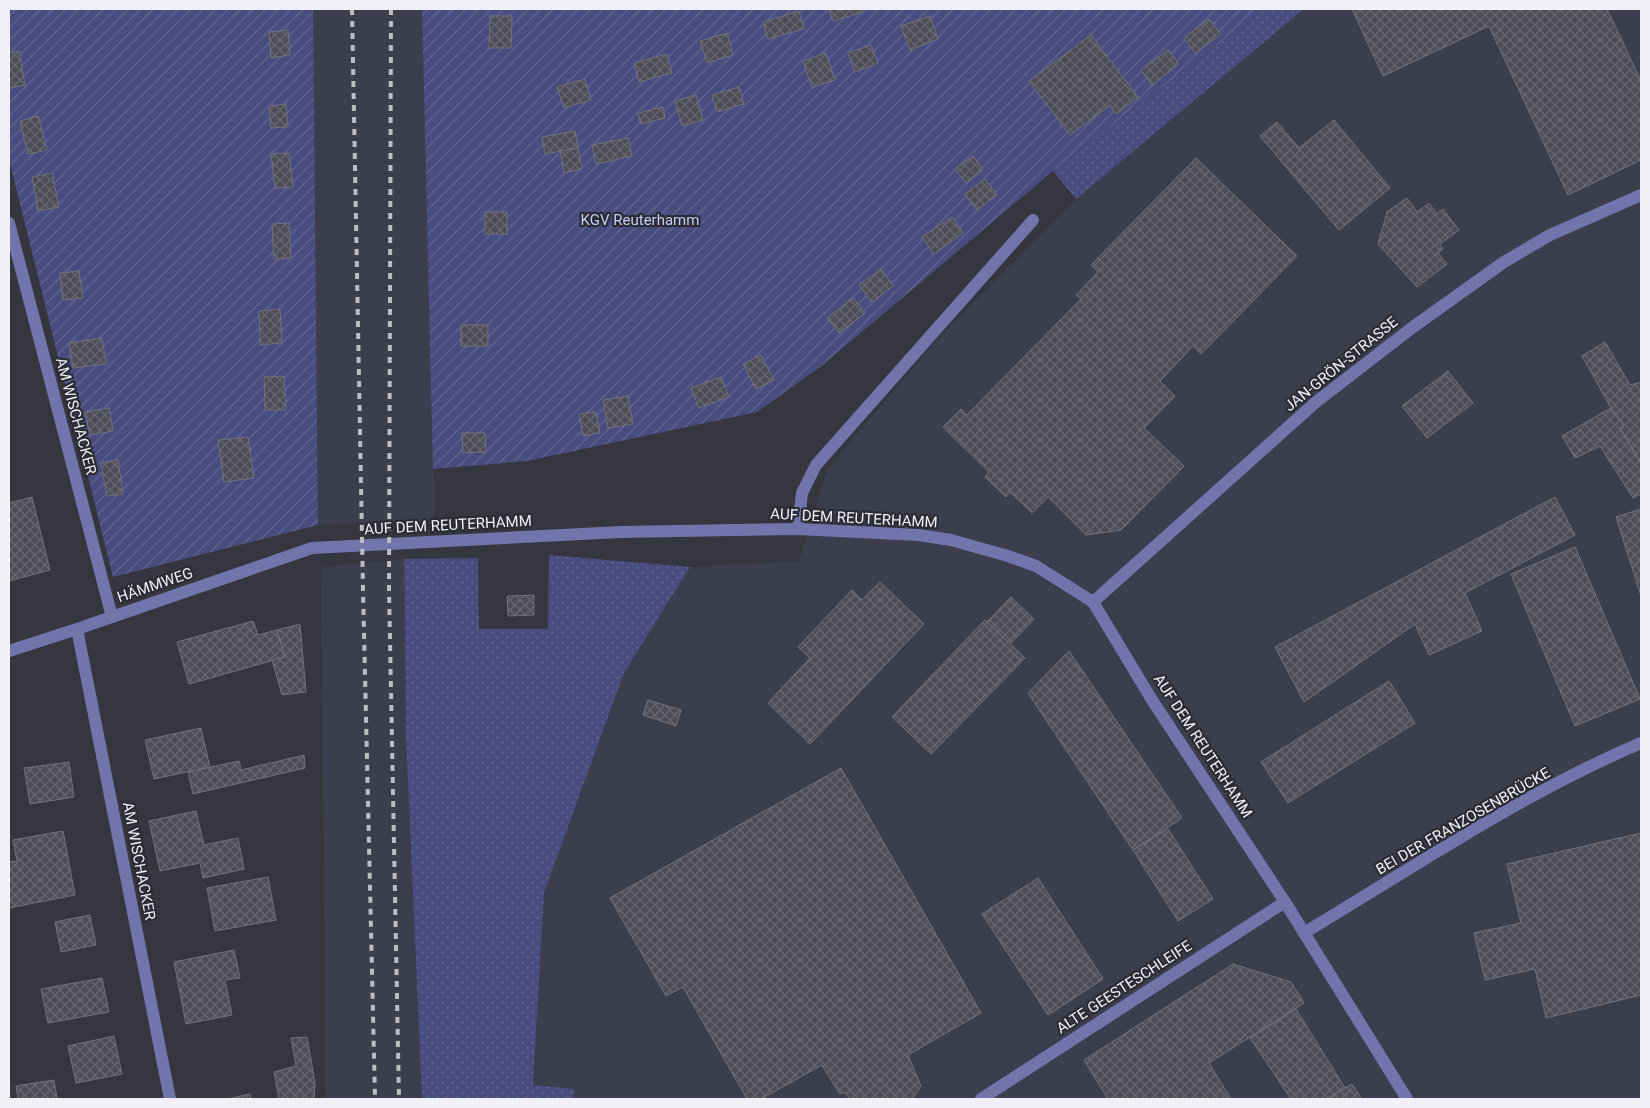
<svg xmlns="http://www.w3.org/2000/svg" width="1650" height="1108" font-family="Roboto,sans-serif">
<defs>
<pattern id="grass-dots" width="8" height="8" patternUnits="userSpaceOnUse" patternTransform="scale(1.25)"><rect width="8" height="8" fill="#494c7e"/><path d="M2 2h.1M6 6h.1" fill="none" stroke="#646691" stroke-width="1.8" stroke-linecap="round"/></pattern>
<pattern id="garden-furrows" width="10" height="10" patternUnits="userSpaceOnUse" patternTransform="scale(1.25)"><rect width="10" height="10" fill="#494c7e"/><path d="M-1 1l2-2M0 10L10 0M9 11l2-2" fill="none" stroke="#646691"/></pattern>
<pattern id="building-cross-hatch" width="8" height="8" patternUnits="userSpaceOnUse" patternTransform="scale(1.25)"><rect width="8" height="8" fill="#4c4d56"/><path d="M0 0l8 8M0 8l8-8" fill="none" stroke="#66676f"/></pattern>
</defs>
<rect width="100%" height="100%" fill="#35363e"/>
<g fill="#3d3e4d">
<polygon points="313,9 422,9 435,520 318,525"/>
<polygon points="1304,9 1641,9 1641,1099 573,1099 574,1089 533,1085 544,893 624,673 690,567 799,561 827,470 938,338 1076,199"/>
<polygon points="404,559 406,736 422,1099 326,1099 321,567"/>
</g>
<g fill="url(#grass-dots)">
<polygon points="1265,9 1304,9 1076,199 1053,171"/>
<polygon points="549,555 690,567 624,673 544,893 533,1085 574,1089 573,1099 422,1099 406,736 404,559 478,558 479,629 548,629"/>
</g>
<g fill="url(#garden-furrows)">
<polygon points="9,9 313,9 318,525 113,577 9,160"/>
<polygon points="422,9 1265,9 1053,171 819,368 757,412 527,461 433,469"/>
</g>
<g fill="url(#building-cross-hatch)" stroke="#71727c">
<polygon points="829,9 862,9 864,12 833,21"/>
<polygon points="1352,9 1607,9 1641,81 1641,160 1568,195 1489,26 1383,76"/>
<polygon points="799,11 804,29 768,39 763,22"/>
<polygon points="490,16 512,16 511,48 489,48"/>
<polygon points="930,16 938,39 910,50 901,26"/>
<polygon points="1209,19 1221,34 1195,53 1184,38"/>
<polygon points="288,30 290,55 271,58 269,32"/>
<polygon points="727,33 733,55 707,63 700,41"/>
<polygon points="1091,35 1138,97 1116,114 1110,105 1070,135 1029,81"/>
<polygon points="871,45 878,63 855,72 848,53"/>
<polygon points="1168,50 1179,64 1152,85 1141,70"/>
<polygon points="19,51 25,85 9,88 9,53"/>
<polygon points="826,53 835,80 812,87 803,61"/>
<polygon points="667,54 672,73 639,82 634,63"/>
<polygon points="585,79 591,100 564,108 557,87"/>
<polygon points="739,87 744,104 717,112 712,95"/>
<polygon points="696,95 703,120 682,126 675,101"/>
<polygon points="286,104 288,127 271,128 269,106"/>
<polygon points="663,107 665,118 641,124 638,113"/>
<polygon points="38,116 47,150 28,154 20,121"/>
<polygon points="1334,120 1390,188 1339,230 1260,136 1277,122 1299,148"/>
<polygon points="575,131 578,148 545,154 542,137"/>
<polygon points="628,138 632,156 596,164 592,145"/>
<polygon points="578,148 582,169 564,173 560,151"/>
<polygon points="289,153 293,187 275,188 271,154"/>
<polygon points="973,156 983,170 966,183 955,169"/>
<polygon points="1196,158 1297,256 1201,354 1193,346 1160,381 1175,396 1144,428 1184,466 1121,530 1086,535 1048,497 1032,513 1010,492 1006,497 985,477 989,472 943,427 961,409 967,415 1081,299 1076,295 1098,272 1091,265"/>
<polygon points="52,173 59,207 38,211 32,177"/>
<polygon points="985,179 997,195 977,210 965,194"/>
<polygon points="1407,198 1417,212 1429,203 1437,214 1443,209 1459,230 1440,244 1443,249 1438,253 1447,264 1417,287 1378,244 1387,212"/>
<rect x="485" y="212" width="22" height="22"/>
<polygon points="952,217 963,233 934,254 922,237"/>
<polygon points="289,223 291,258 274,259 272,224"/>
<polygon points="881,269 893,286 872,302 859,285"/>
<polygon points="79,271 83,298 63,300 60,273"/>
<polygon points="853,298 865,313 839,333 827,318"/>
<polygon points="280,309 282,343 260,345 259,311"/>
<rect x="461" y="325" width="27" height="21"/>
<polygon points="102,338 106,364 73,368 69,343"/>
<polygon points="1605,342 1630,385 1641,382 1641,464 1620,428 1624,426 1611,408 1582,356"/>
<polygon points="761,355 774,380 756,389 743,364"/>
<polygon points="1448,371 1473,403 1427,438 1402,406"/>
<polygon points="284,376 286,410 265,410 264,377"/>
<polygon points="721,377 729,397 699,408 691,388"/>
<polygon points="628,396 633,424 608,428 603,400"/>
<polygon points="109,408 113,431 90,435 85,412"/>
<polygon points="1611,408 1624,426 1620,428 1641,464 1641,494 1633,498 1600,446 1575,458 1562,436"/>
<polygon points="596,412 600,433 583,436 579,414"/>
<polygon points="462,433 485,433 486,452 463,453"/>
<polygon points="248,437 254,478 224,482 218,440"/>
<polygon points="118,460 123,494 107,496 101,463"/>
<polygon points="32,497 50,570 9,581 9,503"/>
<polygon points="1555,497 1575,535 1465,593 1482,631 1429,655 1415,624 1304,702 1275,647"/>
<polygon points="1641,509 1641,596 1616,517"/>
<polygon points="1575,547 1640,699 1575,726 1511,574"/>
<polygon points="880,582 924,624 810,744 768,703 810,658 798,647 852,590 862,600"/>
<polygon points="534,595 534,615 508,616 507,596"/>
<polygon points="1011,597 1034,619 1010,644 987,622"/>
<polygon points="985,620 1025,658 931,754 892,717"/>
<polygon points="253,621 258,635 277,630 285,657 189,684 177,642"/>
<polygon points="300,624 306,692 282,695 272,660 285,657 277,630"/>
<polygon points="1069,651 1182,818 1133,850 1028,693"/>
<polygon points="1389,681 1415,723 1288,803 1261,762"/>
<polygon points="648,700 681,710 676,726 643,715"/>
<polygon points="201,728 210,767 154,779 145,740"/>
<polygon points="304,755 305,768 193,794 188,772 239,761 241,770"/>
<polygon points="69,762 74,797 30,804 24,768"/>
<polygon points="841,768 981,1013 908,1055 921,1086 912,1099 850,1099 845,1093 839,1093 822,1065 761,1099 747,1099 683,987 666,996 610,898"/>
<polygon points="196,811 204,845 238,838 244,869 203,878 200,863 160,871 149,821"/>
<polygon points="1168,829 1213,899 1178,921 1133,850"/>
<polygon points="63,831 75,895 9,908 9,862 17,861 13,840"/>
<polygon points="1641,833 1641,995 1546,1018 1535,969 1485,980 1474,933 1521,923 1507,864"/>
<polygon points="268,877 276,920 215,931 207,888"/>
<polygon points="1038,878 1103,979 1048,1015 982,914"/>
<polygon points="90,915 96,945 61,952 55,922"/>
<polygon points="234,950 240,978 225,980 232,1015 186,1024 174,962"/>
<polygon points="1233,964 1291,982 1304,1003 1209,1063 1231,1099 1108,1099 1084,1060"/>
<polygon points="102,978 109,1012 48,1023 41,989"/>
<polygon points="1296,1009 1345,1088 1327,1099 1291,1099 1250,1038"/>
<polygon points="114,1036 122,1074 76,1083 68,1046"/>
<polygon points="307,1037 315,1083 314,1099 279,1099 274,1072 296,1066 291,1038"/>
<polygon points="54,1080 57,1099 18,1099 16,1086"/>
<polygon points="1352,1084 1362,1099 1327,1099 1345,1088"/>
<polygon points="250,1094 251,1099 227,1099"/>
</g>
<g fill="none" stroke-linecap="round" stroke-linejoin="round">
<g stroke="#7175ac" stroke-width="12">
<polyline points="9,223 112,617"/>
<polyline points="798,529 802,493 816,465 1033,220"/>
<polyline points="1093,602 1316,402 1413,327 1504,262 1550,235 1641,195"/>
<polyline points="77,629 170,1099"/>
<polyline points="9,651 77,629 312,548 621,532 798,529 918,535 951,540 1008,556 1036,566 1093,602 1152,700 1285,902 1407,1099"/>
<path d="M1304 933C1414 867 1523 793 1641 743"/>
<polyline points="981,1099 1285,902"/>
</g>
<g stroke="#bcbcc3" stroke-width="4" stroke-dasharray="6 6" stroke-linecap="butt">
<polyline points="352,9 363,590 375,1099"/>
<polyline points="391,9 389,588 399,1099"/>
</g>
</g>
<g text-anchor="middle" dominant-baseline="central" stroke-width="4.5" stroke-linejoin="round" paint-order="stroke">
<g font-size="15" fill="#c6cbf8" stroke="#2b2c34">
<text x="640" y="220">KGV Reuterhamm</text>
</g>
<g font-size="15" fill="#f0f0f6" stroke="#2b2c34">
<text transform="translate(1341 364) rotate(-39)">JAN-GRÖN-STRASSE</text>
<text transform="translate(76 416) rotate(75)">AM WISCHACKER</text>
<text transform="translate(854 518) rotate(3)">AUF DEM REUTERHAMM</text>
<text transform="translate(448 525) rotate(-3)">AUF DEM REUTERHAMM</text>
<text transform="translate(155 585) rotate(-19)">HÄMMWEG</text>
<text transform="translate(1203 746) rotate(57)">AUF DEM REUTERHAMM</text>
<text transform="translate(1463 821) rotate(-30)">BEI DER FRANZOSENBRÜCKE</text>
<text transform="translate(139 861) rotate(79)">AM WISCHACKER</text>
<text transform="translate(1124 987) rotate(-33)">ALTE GEESTESCHLEIFE</text>
</g>
</g>
<rect width="1650" height="1108" fill="none" stroke="#f0f0f6" stroke-width="20"/>
</svg>
